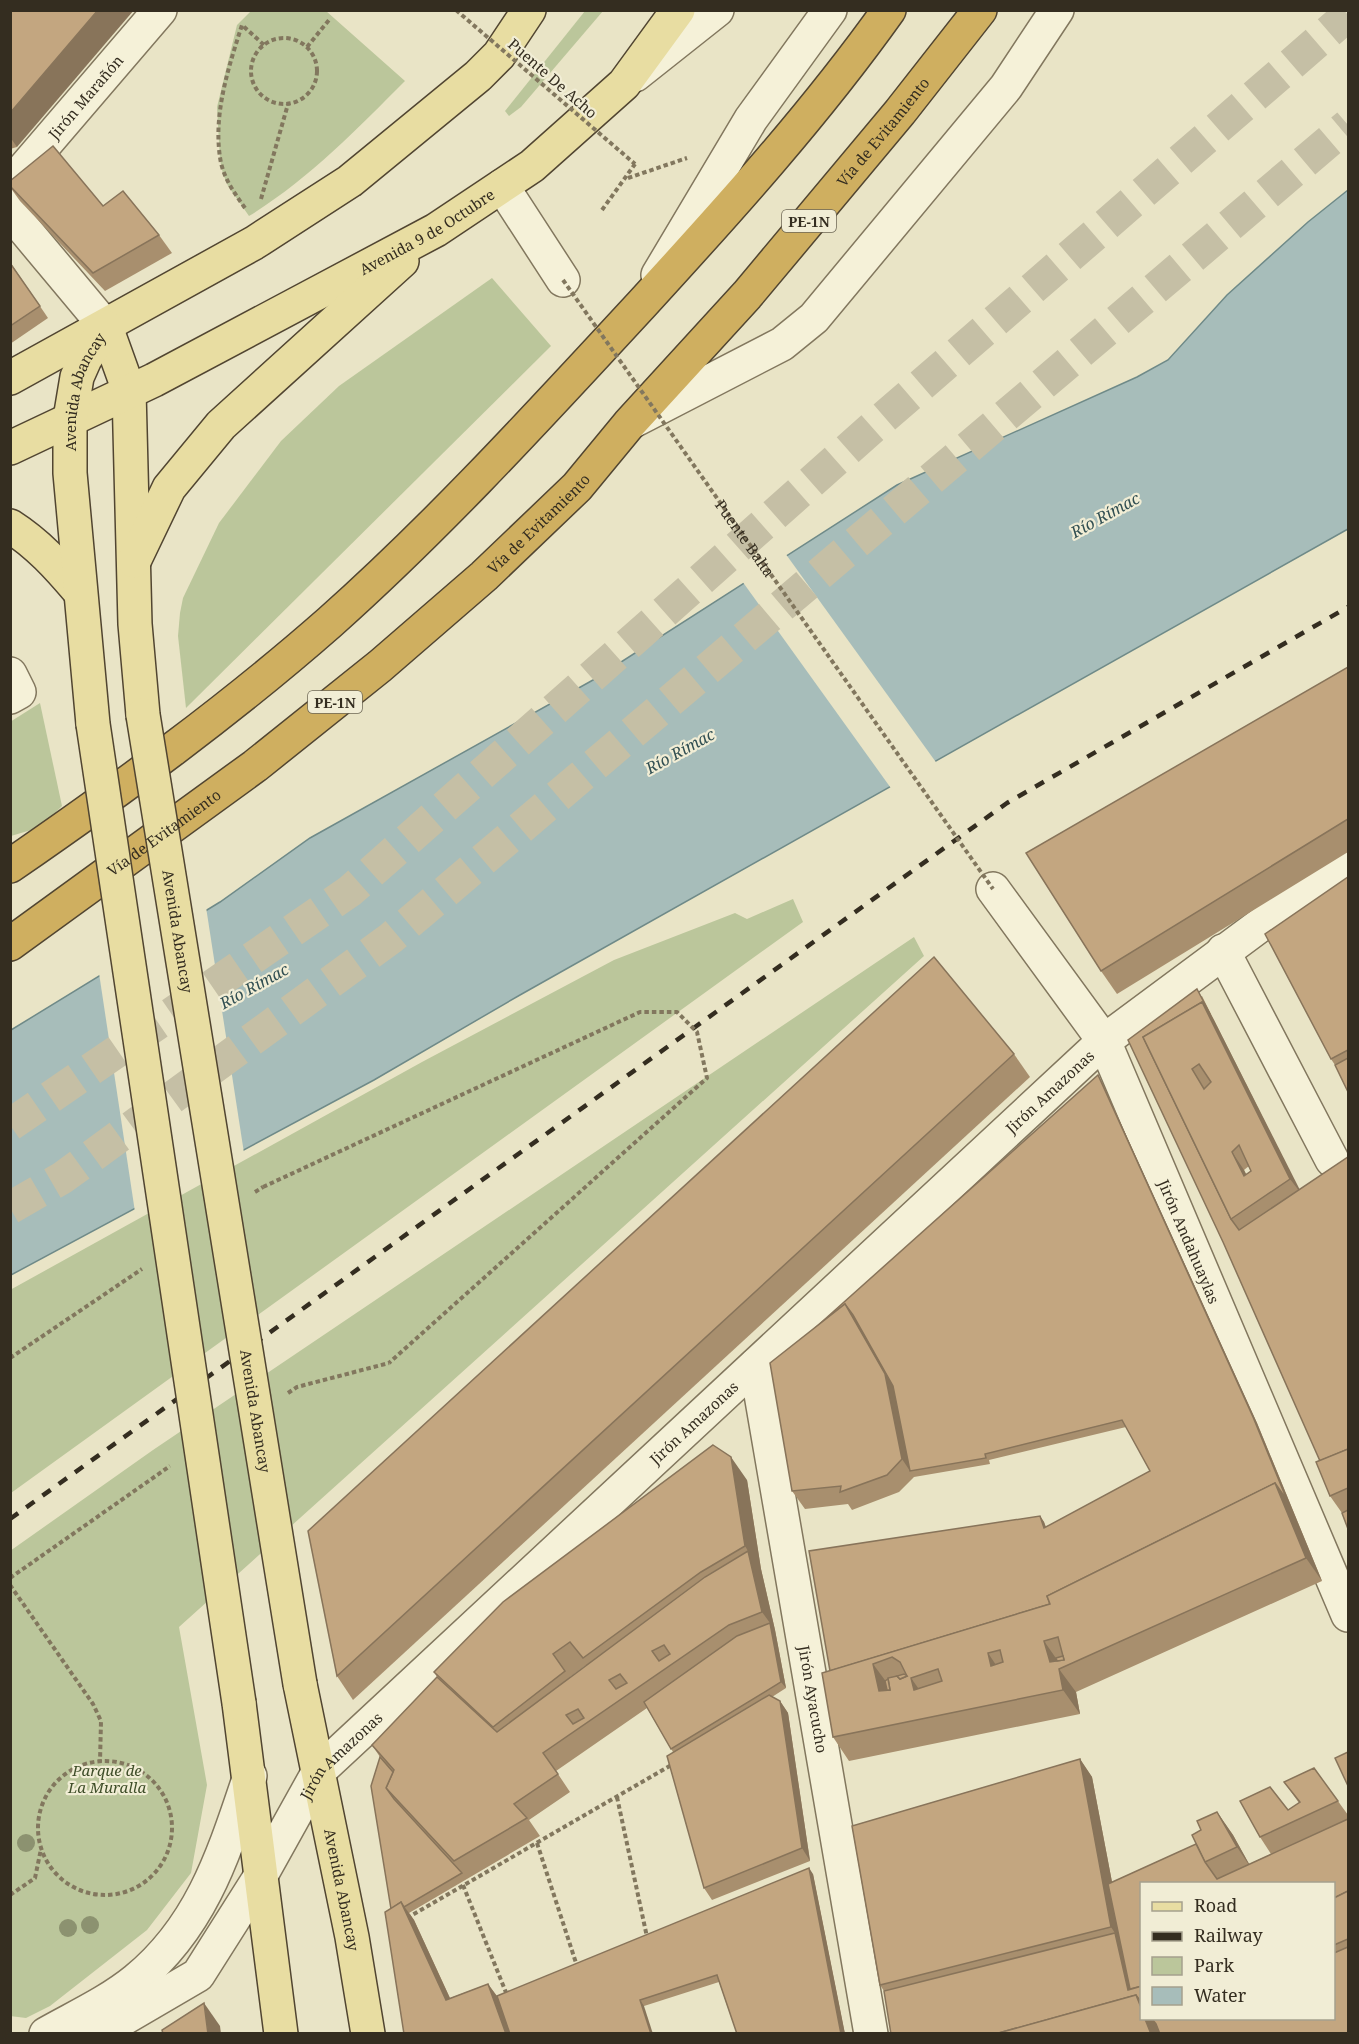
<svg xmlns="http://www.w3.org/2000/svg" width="1359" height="2044" font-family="'Noto Serif',serif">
<rect width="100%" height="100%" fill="#e9e4c6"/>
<g fill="#bbc69b">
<path d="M251 11H326L405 81C357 129 308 180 249 216L228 186 223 174 220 160 217 107 237 25Z"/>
<polygon points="585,11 603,11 521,107 509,116 505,111"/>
<polygon points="492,278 551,346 186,708 178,636 180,613 183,598 219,523 281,441 339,386"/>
<polygon points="40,703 62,806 41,827 11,836 10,722"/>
<polygon points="793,899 803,922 11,1493 10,1290 422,1062 614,960 735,913 747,919"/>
<polygon points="914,937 924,956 179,1627 207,1785 191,1873 147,1930 50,2006 26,2018 10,2016 10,1551 153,1450"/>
</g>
<polygon fill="#a7bdba" stroke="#6f8a88" stroke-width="1.5" points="1348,190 1348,529 520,995 374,1080 11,1275 11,1030 220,902 310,838 593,680 897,485 1137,377 1168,360 1227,295 1308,222"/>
<g fill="#e9e4c6">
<polygon points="785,553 938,765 893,791 742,581"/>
<polygon points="206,907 244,1153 135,1212 99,973"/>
</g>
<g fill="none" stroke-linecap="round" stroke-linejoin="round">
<g stroke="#c5bfa5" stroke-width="33" stroke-dasharray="33 16" stroke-linecap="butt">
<polyline points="10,1125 350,891 881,420 1348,15"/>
<polyline points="10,1208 62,1178 391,938 1348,125"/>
</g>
<g stroke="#82775e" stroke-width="36">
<g id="minor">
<polyline points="635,75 717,10"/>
<path id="s1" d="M10 185 160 10"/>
<polyline points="502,186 563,280"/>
<polyline points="10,212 106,327"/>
<polyline points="658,275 751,119 830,10"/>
<polyline points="633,421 782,344 814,318 1006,87 1057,10"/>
<polyline points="10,674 19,692 10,697"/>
<path id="s2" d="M993 889 1104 1041 1348 1615"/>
<polyline points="1223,951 1332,1160"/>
<path id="s3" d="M756 1365 871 2034"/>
<path d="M46 2034C76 2017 109 2002 136 1980 202 1926 224 1853 250 1776"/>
<path id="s4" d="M97 2034 198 1975 260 1877 319 1771 1104 1041 1348 860"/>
</g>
</g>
<g stroke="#514531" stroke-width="36">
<g id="major">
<polyline points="106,327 129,391 135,624 143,715"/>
<polyline points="10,378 254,243 350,181 478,76 499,55 529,10"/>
<path id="s5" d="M10 448 154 380 436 230 532 166 624 84 678 10"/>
<path d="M10 526C38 544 58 566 79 591"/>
<polyline points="134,561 169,488 221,425 402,261"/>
<path id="s6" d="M93 724 70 473V419L77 377 85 359 106 327"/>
<path id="s7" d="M300 1684 352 1937 368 2034"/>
<polyline points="239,1703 281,2034"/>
</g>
</g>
<g stroke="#514531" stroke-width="36">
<g id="highway">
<path d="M10 866C120 790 230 710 330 622 441 523 541 413 642 304 728 210 815 114 889 10"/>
<path id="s8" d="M10 944 255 766 380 666 484 576 577 487 629 424 747 295 900 112 980 10"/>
</g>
</g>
<g stroke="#82775e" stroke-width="4" stroke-dasharray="4.5 3" stroke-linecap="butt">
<circle cx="284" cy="71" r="33"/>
<polyline points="307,47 329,20"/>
<polyline points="628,178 687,158"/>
<polyline points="261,199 288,104"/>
<path d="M245 208C235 194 225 180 221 163 212 117 228 69 242 25L264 45"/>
<polyline points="602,210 635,164"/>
<polyline points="255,1192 263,1187"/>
<polyline points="10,1358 142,1269"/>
<polyline points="288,1393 297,1387 389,1363"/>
<polyline points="10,1578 170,1466"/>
<polyline points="10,1585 93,1704 101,1721 100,1762"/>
<circle cx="105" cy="1828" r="67"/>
<polyline points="617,1797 647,1937"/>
<polyline points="537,1843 577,1966"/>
<polyline points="463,1885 507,1995"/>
<polyline points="10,1895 35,1878 41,1849"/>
<polyline points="407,1918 673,1764"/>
</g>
<use href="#minor" stroke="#f5f1d8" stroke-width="33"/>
<use href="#major" stroke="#e8dda2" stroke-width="33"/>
<use href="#highway" stroke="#cfaf60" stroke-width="33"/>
<polyline stroke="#342d20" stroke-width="4.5" stroke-dasharray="10 10" stroke-linecap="butt" points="10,1519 1007,803 1348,607"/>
<g stroke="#514531" stroke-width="36" stroke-linecap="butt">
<g id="major-bridge">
<path id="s10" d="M143 715 300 1684"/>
<polyline points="93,724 239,1703"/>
</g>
</g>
<g stroke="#82775e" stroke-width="4" stroke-dasharray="4.5 3" stroke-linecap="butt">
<polyline points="456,10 635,164"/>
<path id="s9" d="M563 280 993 889"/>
<polyline points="263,1187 640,1012 677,1012 697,1032 707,1078 389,1363"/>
</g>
<use href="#major-bridge" stroke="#e8dda2" stroke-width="33"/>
</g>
<g fill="#8c9270">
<circle cx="26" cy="1843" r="9"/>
<circle cx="90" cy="1925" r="9"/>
<circle cx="68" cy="1928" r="9"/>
</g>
<g fill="#a88f6e" fill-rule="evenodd">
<polygon points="10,10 17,147 10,149"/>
<polygon points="10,181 103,206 159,235 172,253 105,291 20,201 10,187"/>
<polygon points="10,262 48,318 10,344"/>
<polygon points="1348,667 1348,852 1117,994 1101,971"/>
<polygon points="1348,877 1348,1092 1335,1065 1331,1059"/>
<path d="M1202 996 1299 1190 1348 1157V1529L1342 1513 1330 1496 1320 1461 1223 1242 1128 1040ZM1249 1166 1251 1171 1246 1174 1244 1170Z"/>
<polygon points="1014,1054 1030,1077 353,1700 337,1676"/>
<polygon points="1102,1082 1257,1423 1322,1581 1076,1692 1080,1714 849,1761 833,1737 830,1671 1040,1516 1044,1522 1046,1527 1150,1471 1126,1427 989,1460 990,1464 914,1477 899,1492 852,1510 848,1504 805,1509 792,1491 815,1328"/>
<path d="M747 1480 761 1569 775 1630 786 1688 772 1697 780 1701 788 1713 810 1861 712 1900 704 1888 673 1752 647 1708 556 1771 570 1792 529 1820 540 1836 409 1913 414 1920 450 1998 488 1984 497 1996 813 1874 845 2034H737L719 1982 644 2006 404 2034 391 1909 380 1757 372 1745 437 1677 434 1672ZM586 1665H587L570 1678V1677Z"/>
<path d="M1080 1759 1092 1777 1112 1882 1196 1844 1192 1835 1201 1830 1197 1821 1217 1812 1233 1835 1249 1864 1271 1854 1260 1837 1240 1801 1270 1787 1288 1810 1299 1803 1284 1782 1314 1768 1348 1815V2034H891L884 1991 880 1985 852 1826ZM1142 1884H1334V2019H1142Z"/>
</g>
<g fill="#88745a">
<polygon points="98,10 134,10 17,147 10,137 10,113"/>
<polygon points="1197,989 1214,1020 1303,1196 1290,1179 1202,1002"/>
<polygon points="1098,1075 1102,1082 1257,1423 1322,1581 1306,1558"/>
<polygon points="1232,1152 1244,1170 1256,1194 1244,1176"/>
<polygon points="845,1304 857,1322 897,1392 910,1471 902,1459"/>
<polygon points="731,1457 747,1480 761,1569 775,1630 786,1688 781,1682 770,1623 762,1612 748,1551 745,1546"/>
<polygon points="1040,1516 1044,1522 1048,1534 1044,1528"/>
<polygon points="1044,1641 1060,1664 1059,1669 1076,1692 1080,1714 1063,1690 1050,1662"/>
<polygon points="988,1653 1004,1677 991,1666"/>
<polygon points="873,1664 890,1687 894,1708 879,1691"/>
<polygon points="911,1678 928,1702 914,1690"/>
<polygon points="780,1701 788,1713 810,1861 802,1848"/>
<polygon points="1080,1759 1092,1777 1124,1945 1136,2003 1128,1990 1115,1933 1111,1927"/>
<polygon points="1217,1812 1233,1835 1253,1871 1237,1847"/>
<polygon points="809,1868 813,1874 845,2034 841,2034"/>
<polygon points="401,1902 414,1920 459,2018 446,2000"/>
<polygon points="488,1984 501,2002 512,2034 506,2034"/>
<polygon points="640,2000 644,2006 653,2034 651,2034"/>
<polygon points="204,2003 220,2026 221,2034 208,2034"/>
<polygon points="1145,2019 1152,2019 1163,2034 1151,2034"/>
</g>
<g fill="#c3a680" stroke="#88745a" stroke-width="1.5" fill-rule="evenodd">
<polygon points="10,10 98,10 10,113"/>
<polygon points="53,146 103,206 123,191 159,235 93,273 10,186 10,181"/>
<polygon points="10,263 40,306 10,326"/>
<polygon points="1348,667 1348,819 1101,971 1026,853"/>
<polygon points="1348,877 1348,1050 1331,1059 1265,934"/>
<polygon points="934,957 1014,1054 337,1676 308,1531"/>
<polygon points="1197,989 1210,1014 1202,1002 1143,1037 1231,1219 1239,1230 1348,1157 1348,1449 1320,1461 1223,1242 1128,1040"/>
<path d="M1202 1002 1290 1179 1231 1219 1143 1037ZM1199 1064 1211 1082 1204 1089 1192 1069ZM1239 1145 1251 1171 1244 1176 1232 1152Z"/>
<polygon points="1348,1058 1348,1092 1335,1065"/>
<polygon points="1098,1075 1253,1417 1287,1500 1275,1483 1047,1596 1050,1604 830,1671 809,1551 1040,1516 1044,1528 1150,1471 1122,1420 985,1454 986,1458 910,1471 893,1386 853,1315 845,1304 815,1328"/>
<polygon points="845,1304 885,1374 902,1459 887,1475 840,1492 841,1486 792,1491 770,1363"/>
<polygon points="713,1445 731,1457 745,1546 701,1572 583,1658 570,1642 553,1654 565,1671 493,1727 434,1672 503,1602"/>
<polygon points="1348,1449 1348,1488 1330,1496 1316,1462"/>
<path d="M1275 1483 1306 1558 1059 1669 1063 1690 833 1737 822 1673 1050 1604 1047 1596ZM1058 1637 1064 1660 1050 1662 1044 1641ZM1000 1650 1003 1662 991 1666 988 1653ZM892 1657 900 1662 907 1676 900 1679 897 1676 888 1678 890 1690 879 1691 873 1664ZM938 1669 942 1681 914 1690 911 1678Z"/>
<polygon points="1348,1510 1348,1529 1342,1513"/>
<path d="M748 1551 762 1612 729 1625 543 1753 558 1774 514 1804 527 1818 454 1861 386 1788 394 1770 372 1745 437 1677 497 1732 705 1577ZM664 1645 670 1654 659 1661 652 1651ZM620 1674 627 1683 616 1689 609 1680ZM578 1709 584 1718 573 1724 566 1715Z"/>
<polygon points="770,1623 781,1682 671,1749 644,1702 737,1636"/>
<polygon points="1063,1656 1064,1660 1057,1661 1056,1658"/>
<polygon points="904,1674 907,1676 900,1679 897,1676"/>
<polygon points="888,1679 890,1690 887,1690 885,1681"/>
<polygon points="769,1695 780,1701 802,1848 704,1888 667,1756"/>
<polygon points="1348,1752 1348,1786 1335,1758"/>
<polygon points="380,1757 393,1772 386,1788 394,1799 462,1873 404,1907 401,1902 391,1909 371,1786"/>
<polygon points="1080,1759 1111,1927 880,1985 852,1826"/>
<polygon points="1314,1768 1338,1801 1260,1837 1240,1801 1270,1787 1288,1810 1300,1802 1284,1782"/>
<polygon points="1217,1812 1237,1847 1205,1862 1192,1835 1201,1830 1197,1821"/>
<polygon points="1348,1819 1348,1891 1334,1898 1334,1884 1142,1884 1142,1986 1130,1989 1108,1884 1196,1844 1205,1862 1217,1879"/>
<polygon points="809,1868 841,2034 737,2034 717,1975 640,2000 651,2034 510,2034 497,1996"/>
<polygon points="1348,1891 1348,1939 1334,1945 1334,1898"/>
<polygon points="401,1902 446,2000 488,1984 506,2034 404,2034 385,1912"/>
<polygon points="1115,1933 1128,1990 1142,1986 1142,2003 1136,1995 995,2034 891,2034 884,1991"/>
<polygon points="1348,1947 1348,2034 1160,2034 1156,2024 1152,2019 1334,2019 1334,1953"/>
<polygon points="1136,1995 1142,2010 1142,2019 1145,2019 1151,2034 995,2034"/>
<polygon points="204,2003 208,2034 163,2034 162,2030"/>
</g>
<g text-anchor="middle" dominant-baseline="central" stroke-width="4.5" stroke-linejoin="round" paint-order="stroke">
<g fill="#f1edd5" stroke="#6d6756" stroke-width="1.5">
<rect x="782" y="210" width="54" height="22" rx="4.5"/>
<rect x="308" y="691" width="54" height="22" rx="4.5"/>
</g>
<g font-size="14" font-weight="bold" fill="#342d20">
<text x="809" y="221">PE-1N</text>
<text x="335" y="702">PE-1N</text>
</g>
<g font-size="15" fill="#342d20" stroke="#f1edd5">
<text transform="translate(553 78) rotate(41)">Puente De Acho</text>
<text stroke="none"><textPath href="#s1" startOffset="116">Jirón Marañón</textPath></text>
<text stroke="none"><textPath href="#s8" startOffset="1198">Vía de Evitamiento</textPath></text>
<text stroke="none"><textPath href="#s5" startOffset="470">Avenida 9 de Octubre</textPath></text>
<text stroke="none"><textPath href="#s6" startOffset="336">Avenida Abancay</textPath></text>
<text stroke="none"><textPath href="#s8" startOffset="676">Vía de Evitamiento</textPath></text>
<text stroke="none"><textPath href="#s9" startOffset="316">Puente Balta</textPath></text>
<text stroke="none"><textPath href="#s8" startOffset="190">Vía de Evitamiento</textPath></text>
<text stroke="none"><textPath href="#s10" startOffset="219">Avenida Abancay</textPath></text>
<text stroke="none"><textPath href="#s4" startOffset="1352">Jirón Amazonas</textPath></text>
<text stroke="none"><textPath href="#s2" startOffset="406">Jirón Andahuaylas</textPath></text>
<text stroke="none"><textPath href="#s10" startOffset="705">Avenida Abancay</textPath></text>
<text stroke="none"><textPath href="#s4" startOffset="866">Jirón Amazonas</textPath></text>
<text stroke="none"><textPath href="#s3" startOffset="339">Jirón Ayacucho</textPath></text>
<text stroke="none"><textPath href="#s4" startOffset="380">Jirón Amazonas</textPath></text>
<text stroke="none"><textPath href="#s7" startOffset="210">Avenida Abancay</textPath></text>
</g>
<g font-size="15" font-style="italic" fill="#3f4e29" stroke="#f1edd5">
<text x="107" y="1770">Parque de<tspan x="107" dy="17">La Muralla</tspan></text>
</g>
<g font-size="16" font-style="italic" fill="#314f52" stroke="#f1edd5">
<text transform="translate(1105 515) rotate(-29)">Río Rímac</text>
<text transform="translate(680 751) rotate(-29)">Río Rímac</text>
<text transform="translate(254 986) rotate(-29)">Río Rímac</text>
</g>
</g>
<rect width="1359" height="2044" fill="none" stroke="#342d20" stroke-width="24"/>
<rect x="1140" y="1882" width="195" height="138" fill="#f1edd5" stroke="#a5a08d" stroke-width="1.5"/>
<rect x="1152" y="1902" width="30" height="9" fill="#e8dda2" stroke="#a5a08d" stroke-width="1.5"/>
<text x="1194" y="1912" font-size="18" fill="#342d20">Road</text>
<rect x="1152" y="1932" width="30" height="9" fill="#342d20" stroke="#a5a08d" stroke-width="1.5"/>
<text x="1194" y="1942" font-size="18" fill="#342d20">Railway</text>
<rect x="1152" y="1957" width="30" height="18" fill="#bbc69b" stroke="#a5a08d" stroke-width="1.5"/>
<text x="1194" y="1972" font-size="18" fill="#342d20">Park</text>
<rect x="1152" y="1987" width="30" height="18" fill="#a7bdba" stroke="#a5a08d" stroke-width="1.5"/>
<text x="1194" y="2002" font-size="18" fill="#342d20">Water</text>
</svg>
